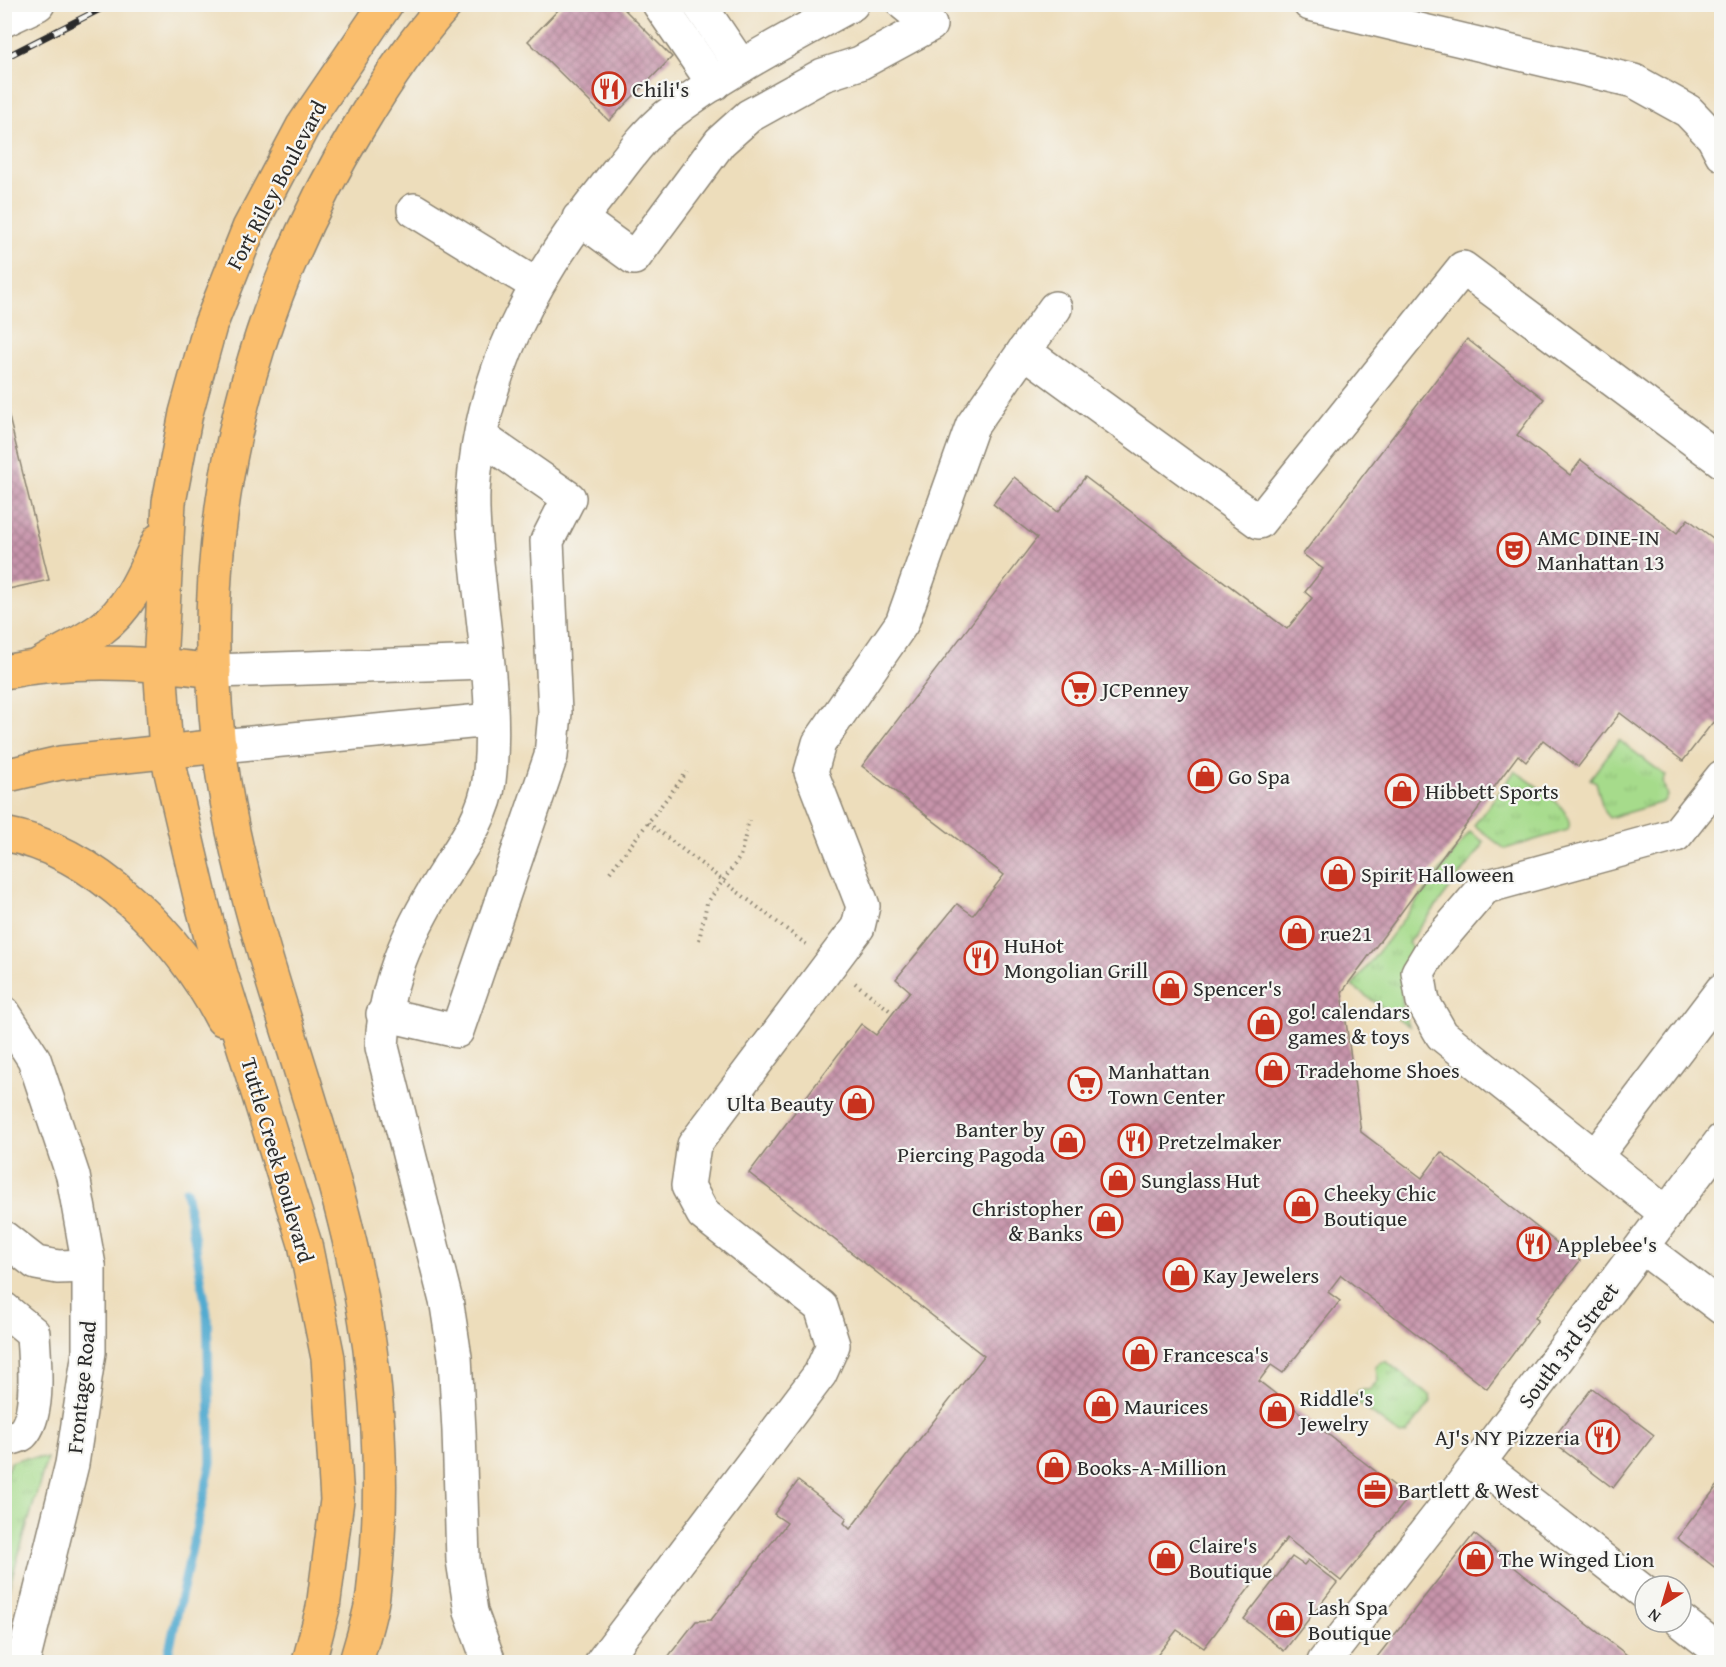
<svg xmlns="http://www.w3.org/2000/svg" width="1726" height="1667" font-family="'Gentium Book Plus',serif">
<defs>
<pattern id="grass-tufts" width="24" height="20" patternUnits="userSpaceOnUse" patternTransform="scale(1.5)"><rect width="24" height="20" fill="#a6db8b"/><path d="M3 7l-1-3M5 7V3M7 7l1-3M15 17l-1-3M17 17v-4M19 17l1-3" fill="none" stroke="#8fbc78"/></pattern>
<pattern id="building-cross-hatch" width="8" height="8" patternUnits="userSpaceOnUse" patternTransform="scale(1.5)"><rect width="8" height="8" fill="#c794ab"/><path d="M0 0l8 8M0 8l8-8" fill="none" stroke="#a2798b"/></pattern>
</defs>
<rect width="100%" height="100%" fill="#f6f6f2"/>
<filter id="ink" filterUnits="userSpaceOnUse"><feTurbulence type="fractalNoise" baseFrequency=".0167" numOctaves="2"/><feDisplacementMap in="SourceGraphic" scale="12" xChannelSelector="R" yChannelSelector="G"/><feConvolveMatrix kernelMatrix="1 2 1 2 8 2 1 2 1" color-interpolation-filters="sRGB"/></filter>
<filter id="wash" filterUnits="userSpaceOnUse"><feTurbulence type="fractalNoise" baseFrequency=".008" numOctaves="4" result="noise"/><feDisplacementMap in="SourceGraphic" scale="24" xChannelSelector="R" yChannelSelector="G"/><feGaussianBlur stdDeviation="1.35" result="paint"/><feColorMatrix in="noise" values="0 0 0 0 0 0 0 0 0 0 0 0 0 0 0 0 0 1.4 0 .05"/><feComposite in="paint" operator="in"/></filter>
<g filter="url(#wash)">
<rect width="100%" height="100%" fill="#edddbb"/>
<g fill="url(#grass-tufts)" stroke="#68835b" stroke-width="1.5">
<polygon points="1619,740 1666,776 1663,782 1667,796 1663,802 1609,818 1604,812 1596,782 1590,779"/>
<path d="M1515 771C1530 782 1578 810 1568 830L1505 849 1474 825Z"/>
<path d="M1470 832 1484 842 1481 848 1408 943 1414 950C1403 976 1396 999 1409 1026L1352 986Z"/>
<polygon points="1381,1362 1387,1362 1430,1396 1431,1402 1406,1434 1400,1435 1356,1401 1355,1395 1359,1390 1369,1390 1378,1381 1376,1367"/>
<polygon points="23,1458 47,1458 5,1601 5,1475 11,1462"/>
</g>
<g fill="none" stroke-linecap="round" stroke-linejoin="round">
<polyline stroke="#53abd0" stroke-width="9" points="168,1655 211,1463 207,1313 186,1190"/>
</g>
<g id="blocks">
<g fill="url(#building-cross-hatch)">
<polygon points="564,4 619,4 672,57 609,121 528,41"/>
<polygon points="1467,339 1544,399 1517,435 1570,475 1581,460 1677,533 1688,519 1722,545 1722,729 1713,722 1683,761 1620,713 1578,767 1543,740 1526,762 1518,755 1342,992 1361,1132 1422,1178 1441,1152 1580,1261 1535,1318 1538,1320 1487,1389 1341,1275 1328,1292 1340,1301 1283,1373 1271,1365 1259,1381 1409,1497 1341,1581 1287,1538 1204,1648 1177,1630 1152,1662 664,1662 696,1621 711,1620 787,1523 774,1514 798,1481 847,1518 844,1523 850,1529 984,1356 749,1173 861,1024 876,1035 910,991 896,979 957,904 973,915 1004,875 862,766 1037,538 993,504 1014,477 1058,512 1085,477 1287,629 1312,598 1305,592 1323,569 1303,554"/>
<polygon points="4,413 8,413 49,580 4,590"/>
<polygon points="1592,1388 1654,1435 1613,1488 1551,1441"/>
<polygon points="1722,1480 1722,1573 1677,1538"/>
<polygon points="1474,1534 1524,1575 1636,1662 1373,1662"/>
<polygon points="1292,1557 1304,1565 1308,1560 1337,1583 1284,1651 1244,1619"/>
</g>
</g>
</g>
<g filter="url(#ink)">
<use href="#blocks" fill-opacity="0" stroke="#8c8473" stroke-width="1.5"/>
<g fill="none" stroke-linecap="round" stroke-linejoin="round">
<g stroke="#8c8473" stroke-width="36">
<g id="minor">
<polyline points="659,4 714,84"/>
<polyline points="699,4 741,66"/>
<polyline points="1310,4 1634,81 1688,111 1713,137 1722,154"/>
<polyline points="4,20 38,4"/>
<polyline points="414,210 536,285"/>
<polyline points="579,218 634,258 720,142 749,116 823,75 860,63 930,25 904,4"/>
<polyline points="1024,351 1055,308"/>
<polyline points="214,671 486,662"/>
<polyline points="220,746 491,720"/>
<polyline points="4,1013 34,1059 73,1176 89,1266 89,1352 72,1464 23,1662"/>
<polyline points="383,1014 457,1031 551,756 555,713 547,541 569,498 481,437"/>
<polyline points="1595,1157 1722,990"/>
<polyline points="1667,1214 1442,1035 1423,1002 1418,972 1432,949 1485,887 1676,835 1722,777"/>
<polyline points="4,1238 36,1263 58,1267 89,1266"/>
<polyline points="1642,1247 1722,1308"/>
<path d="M4 1309 33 1333C34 1358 41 1415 22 1434 18 1437 10 1438 4 1440"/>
<polyline points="1479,1463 1645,1593"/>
<polyline points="1681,1621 1722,1653"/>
<path d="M489 1662 471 1612 463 1560 459 1431 455 1357 447 1305 382 1047C384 985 408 933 440 881 458 851 485 817 489 781 497 713 485 640 478 572 475 546 472 518 473 492 481 373 533 277 606 186 624 163 644 134 667 116 724 72 789 39 852 4"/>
<polyline points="602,1662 820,1374 833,1345 821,1307 703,1214 688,1186 694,1145 858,927 863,906 811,772 819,743 902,623 972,426 1024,351 1259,522 1463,268 1722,461"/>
<polyline points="1324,1662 1443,1510 1722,1140"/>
</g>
</g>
<g stroke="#8c8473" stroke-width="36">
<g id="highway">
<path d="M41 664C61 652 83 642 101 629 131 607 144 572 159 540"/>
<path d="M4 672C73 658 146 662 214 671"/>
<polyline points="4,776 60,763 220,746"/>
<path d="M4 834C97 851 180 938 222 1019"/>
<polyline points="309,1662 323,1608 337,1500 328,1358 305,1244 221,974 200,896 166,751 160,664 169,502 186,413 210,326 249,228 303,126 386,4"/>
<path d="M356 1662C362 1640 370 1617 373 1595 388 1470 376 1344 345 1223 314 1099 267 979 238 854 179 604 226 344 360 125 385 83 413 41 446 4"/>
</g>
</g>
<g stroke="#8c8473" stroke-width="4" stroke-dasharray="1.5 4.5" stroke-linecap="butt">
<polyline points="648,823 807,945"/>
<polyline points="610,872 687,772"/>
<polyline points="699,940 707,903 740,857 749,820"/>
<polyline points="855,983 893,1013"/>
</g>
<use href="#minor" stroke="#fff" stroke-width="33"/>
<use href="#highway" stroke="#fabe6d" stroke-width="33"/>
<g stroke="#2b2b2b" stroke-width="7">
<polyline id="rail" points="4,58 110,4"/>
</g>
<use href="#rail" stroke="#f6f6f2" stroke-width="4.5" stroke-dasharray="14" stroke-linecap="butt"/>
</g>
</g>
<defs>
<g id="restaurant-ring" transform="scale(1.725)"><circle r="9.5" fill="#f6f6f2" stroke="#c8321e" stroke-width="1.5"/><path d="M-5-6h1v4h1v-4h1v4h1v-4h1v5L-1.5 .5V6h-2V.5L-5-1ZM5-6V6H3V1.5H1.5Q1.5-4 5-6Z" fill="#c8321e"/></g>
<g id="theatre-ring" transform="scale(1.725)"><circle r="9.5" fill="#f6f6f2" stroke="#c8321e" stroke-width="1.5"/><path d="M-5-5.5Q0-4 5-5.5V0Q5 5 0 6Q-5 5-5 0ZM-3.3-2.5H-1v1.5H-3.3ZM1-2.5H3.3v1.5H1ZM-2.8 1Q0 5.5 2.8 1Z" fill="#c8321e"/></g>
<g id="supermarket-ring" transform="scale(1.725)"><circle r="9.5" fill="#f6f6f2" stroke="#c8321e" stroke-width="1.5"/><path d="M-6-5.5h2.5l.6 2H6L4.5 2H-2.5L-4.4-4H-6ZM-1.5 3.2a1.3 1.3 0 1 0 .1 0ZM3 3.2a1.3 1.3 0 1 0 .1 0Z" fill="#c8321e"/></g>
<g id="shop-ring" transform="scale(1.725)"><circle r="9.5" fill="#f6f6f2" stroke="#c8321e" stroke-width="1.5"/><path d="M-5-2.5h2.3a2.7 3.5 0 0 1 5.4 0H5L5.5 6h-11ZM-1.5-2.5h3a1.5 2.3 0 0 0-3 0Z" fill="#c8321e"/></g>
<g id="office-ring" transform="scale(1.725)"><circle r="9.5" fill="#f6f6f2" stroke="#c8321e" stroke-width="1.5"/><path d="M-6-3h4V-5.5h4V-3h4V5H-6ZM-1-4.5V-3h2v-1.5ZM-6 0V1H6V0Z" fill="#c8321e"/></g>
</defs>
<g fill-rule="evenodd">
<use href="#restaurant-ring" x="609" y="89"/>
<use href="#theatre-ring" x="1514" y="550"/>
<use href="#supermarket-ring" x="1079" y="689"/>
<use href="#shop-ring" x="1205" y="776"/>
<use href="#shop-ring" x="1402" y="791"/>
<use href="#shop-ring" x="1338" y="874"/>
<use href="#shop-ring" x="1297" y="933"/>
<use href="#restaurant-ring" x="981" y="958"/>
<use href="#shop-ring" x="1170" y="988"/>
<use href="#shop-ring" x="1265" y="1024"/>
<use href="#shop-ring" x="1273" y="1070"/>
<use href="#supermarket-ring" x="1085" y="1084"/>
<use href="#shop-ring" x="857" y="1103"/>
<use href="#restaurant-ring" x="1135" y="1141"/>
<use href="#shop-ring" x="1068" y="1142"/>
<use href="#shop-ring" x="1118" y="1180"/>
<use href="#shop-ring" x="1301" y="1206"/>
<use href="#shop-ring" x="1106" y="1221"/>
<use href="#restaurant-ring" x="1534" y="1244"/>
<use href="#shop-ring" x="1180" y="1275"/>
<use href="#shop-ring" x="1140" y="1354"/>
<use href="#shop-ring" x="1101" y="1406"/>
<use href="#shop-ring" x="1277" y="1411"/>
<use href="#restaurant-ring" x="1603" y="1437"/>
<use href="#shop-ring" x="1054" y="1467"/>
<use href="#office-ring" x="1375" y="1490"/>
<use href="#shop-ring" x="1166" y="1558"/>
<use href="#shop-ring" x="1476" y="1559"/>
<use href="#shop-ring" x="1285" y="1620"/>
</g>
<g text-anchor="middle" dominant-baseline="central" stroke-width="4.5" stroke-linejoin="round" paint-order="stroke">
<g font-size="22" fill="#2b2b2b" stroke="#f6f6f2" text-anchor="start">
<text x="632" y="89">Chili's</text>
<text x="1537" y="537">AMC DINE-IN<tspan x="1537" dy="25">Manhattan 13</tspan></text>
<text x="1102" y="689">JCPenney</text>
<text x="1228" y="776">Go Spa</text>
<text x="1425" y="791">Hibbett Sports</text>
<text x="1361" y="874">Spirit Halloween</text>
<text x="1320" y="933">rue21</text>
<text x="1004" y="945">HuHot<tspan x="1004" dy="25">Mongolian Grill</tspan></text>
<text x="1193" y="988">Spencer's</text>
<text x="1288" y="1011">go! calendars<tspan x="1288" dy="25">games &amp; toys</tspan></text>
<text x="1296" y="1070">Tradehome Shoes</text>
<text x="1108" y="1071">Manhattan<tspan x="1108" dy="25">Town Center</tspan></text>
<text x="834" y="1103" text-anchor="end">Ulta Beauty</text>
<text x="1045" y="1129" text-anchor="end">Banter by<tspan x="1045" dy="25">Piercing Pagoda</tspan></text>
<text x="1158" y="1141">Pretzelmaker</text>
<text x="1141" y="1180">Sunglass Hut</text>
<text x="1324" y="1193">Cheeky Chic<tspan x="1324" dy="25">Boutique</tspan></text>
<text x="1083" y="1208" text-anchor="end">Christopher<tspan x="1083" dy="25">&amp; Banks</tspan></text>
<text x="1557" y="1244">Applebee's</text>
<text x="1203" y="1275">Kay Jewelers</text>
<text x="1163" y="1354">Francesca's</text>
<text x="1300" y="1398">Riddle's<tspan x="1300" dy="25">Jewelry</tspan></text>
<text x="1124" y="1406">Maurices</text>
<text x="1580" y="1437" text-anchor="end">AJ's NY Pizzeria</text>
<text x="1077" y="1467">Books-A-Million</text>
<text x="1398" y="1490">Bartlett &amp; West</text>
<text x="1189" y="1545">Claire's<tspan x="1189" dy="25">Boutique</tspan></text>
<text x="1499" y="1559">The Winged Lion</text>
<text x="1308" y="1607">Lash Spa<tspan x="1308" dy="25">Boutique</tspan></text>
</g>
<g font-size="22" fill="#2b2b2b" stroke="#f6f6f2">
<text transform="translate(276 185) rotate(-62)">Fort Riley Boulevard</text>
<text transform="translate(278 1160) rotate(74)">Tuttle Creek Boulevard</text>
<text transform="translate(1568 1345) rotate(-53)">South 3rd Street</text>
<text transform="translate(81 1387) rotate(-84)">Frontage Road</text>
</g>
</g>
<rect width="1726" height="1667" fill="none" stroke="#f6f6f2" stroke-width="24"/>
<g transform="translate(1663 1604) rotate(217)"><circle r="28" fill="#f6f6f2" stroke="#a5a5a2" stroke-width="1.5"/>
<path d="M0-4.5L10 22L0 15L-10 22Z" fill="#c8321e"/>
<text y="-9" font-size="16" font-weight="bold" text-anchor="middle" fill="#2b2b2b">N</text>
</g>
</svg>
